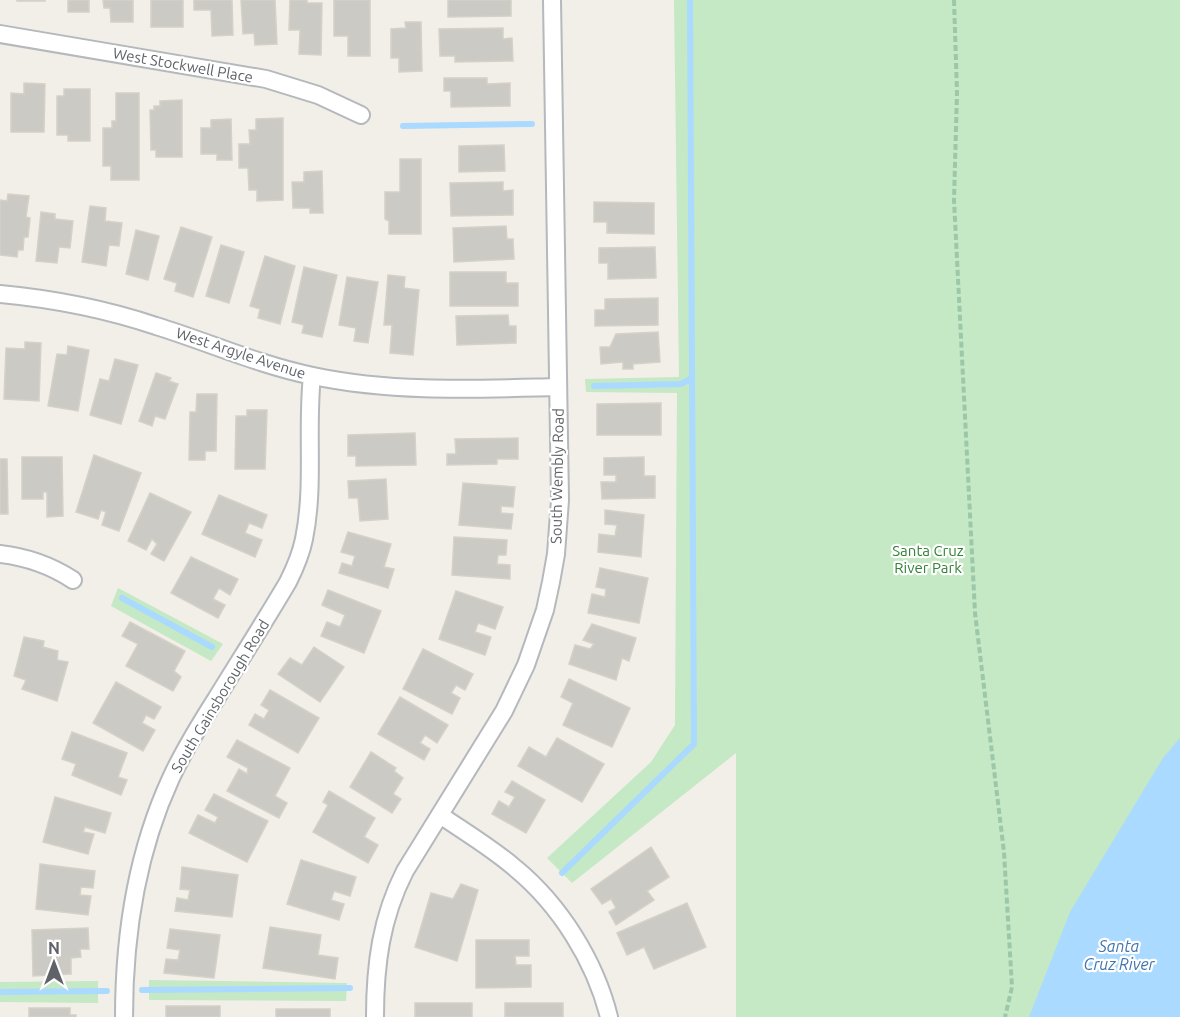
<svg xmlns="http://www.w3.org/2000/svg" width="1180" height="1017" font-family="Ubuntu,sans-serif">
<rect width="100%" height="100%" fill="#f1efe8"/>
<g fill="#c5e8c5">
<polygon points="674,0 1180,0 1180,1017 736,1017 736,753 572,883 547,858 651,762 675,725 677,393 586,392 585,379 679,377"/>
<polygon points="118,588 223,644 211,661 111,606"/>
<polygon points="149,980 347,983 346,1001 149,1000"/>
<polygon points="98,981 98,1003 0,1002 0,982"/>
</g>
<polygon fill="#aadaff" points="1180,738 1180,1017 1029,1017 1070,912 1163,758"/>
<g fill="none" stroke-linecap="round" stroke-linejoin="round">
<g stroke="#aadaff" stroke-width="6">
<polyline points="403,126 532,124"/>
<polyline points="594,386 681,384 692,378"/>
<polyline points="122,598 212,647"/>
<polyline points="562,873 694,744 690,0"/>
<polyline points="142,990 350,988"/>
<polyline points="0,992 107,991"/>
</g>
</g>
<g fill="#cccac5" stroke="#d6d1c6" stroke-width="1.5">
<rect x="17" y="0" width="28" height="1"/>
<rect x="68" y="0" width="21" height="12"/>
<polygon points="103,0 133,0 133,22 111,22 110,8 104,8"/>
<rect x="151" y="0" width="32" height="27"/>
<polygon points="194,0 232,0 233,35 212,36 211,10 194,10"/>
<polygon points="241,0 275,0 277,44 255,45 254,33 243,34"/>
<polygon points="290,0 307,0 307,3 322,3 321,55 299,54 300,30 289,30"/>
<polygon points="334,0 370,0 370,56 348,56 348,36 334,36"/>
<polygon points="448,0 511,0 511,16 448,17"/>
<polygon points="405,22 421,22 422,71 399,72 399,58 391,58 391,29 406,28"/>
<polygon points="503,28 503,39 512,38 513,61 455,62 455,56 440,56 439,29"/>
<polygon points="444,78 487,78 487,84 510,83 510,106 451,107 451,91 444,91"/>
<polygon points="24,83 45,84 44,132 11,132 11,93 24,94"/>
<polygon points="64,89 90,89 90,141 68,141 68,135 57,135 57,96 64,96"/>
<polygon points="116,93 139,93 139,180 111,180 111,166 103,166 103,128 112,128 112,121 116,121"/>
<polygon points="182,100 182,157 156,157 156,150 151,150 150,110 154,110 154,106 160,106 160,101"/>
<polygon points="283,118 283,200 257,201 257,190 249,190 248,168 239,168 239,144 250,144 249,130 256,130 256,119"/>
<polygon points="231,119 232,160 217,160 217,154 201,154 201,128 211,128 211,120"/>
<polygon points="504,145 505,171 459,172 459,146"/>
<polygon points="400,159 421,159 421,234 389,234 389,221 385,219 385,192 400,192"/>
<polygon points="322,171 323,213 310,213 310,208 293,208 292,182 304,182 304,172"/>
<polygon points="503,182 503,191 513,190 513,215 451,216 450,183"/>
<polygon points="8,194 29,196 26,217 30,218 28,237 24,237 23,250 18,250 17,257 0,255 0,200 7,201"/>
<polygon points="594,202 654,203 654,234 607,233 607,222 594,222"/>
<polygon points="90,206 106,208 105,221 122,223 119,246 109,245 106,266 82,262"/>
<polygon points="41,212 55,214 55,219 73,221 70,248 59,247 57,263 36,261"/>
<polygon points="506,226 507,239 513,239 514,259 454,262 453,228"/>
<polygon points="181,227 212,237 193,297 175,291 177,283 164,279"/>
<polygon points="136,230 159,236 148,280 126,274"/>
<polygon points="221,245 244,252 229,303 206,296"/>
<polygon points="655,247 656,278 608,279 608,263 599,263 599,248"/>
<polygon points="265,256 295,266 280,324 258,318 260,309 250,306"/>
<polygon points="304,267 337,275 322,337 302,333 304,325 292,322"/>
<polygon points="450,272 506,272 506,283 518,283 518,306 450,306"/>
<polygon points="388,275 405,277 404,288 419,290 413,355 390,353 392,325 384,325"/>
<polygon points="347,277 378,282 368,343 354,341 356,328 339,325"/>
<polygon points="658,298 658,325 595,326 595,310 605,310 605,299"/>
<polygon points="508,315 509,326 516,326 516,343 457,345 456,316"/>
<polygon points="658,332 660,362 633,364 633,369 623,369 623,362 601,364 600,347 610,347 616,334"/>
<polygon points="25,342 41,343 39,401 4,399 6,348 25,349"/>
<polygon points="68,346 89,350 78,411 48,406 57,354 67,355"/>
<polygon points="115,359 138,365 121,424 90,415 100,379 109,381"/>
<polygon points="156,373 171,378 169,381 178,384 165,419 155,416 152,426 139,421"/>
<polygon points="197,394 217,394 216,451 205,451 205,460 189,460 190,412 196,412"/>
<polygon points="661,403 661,435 597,435 597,404"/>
<polygon points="247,410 267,410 265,469 235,469 236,416 247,416"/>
<polygon points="415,433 416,465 356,466 356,456 348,456 348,435"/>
<polygon points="518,438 518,459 497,459 497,464 447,465 447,454 456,454 455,439"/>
<polygon points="94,455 141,473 119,531 102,525 106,512 101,510 98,519 76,512"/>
<polygon points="22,457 62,457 63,516 47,517 47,492 43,492 43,499 22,499"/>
<polygon points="644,457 644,476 655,476 655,498 602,499 601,482 616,482 616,475 604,475 604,458"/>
<polygon points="0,459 7,459 8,514 0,514"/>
<polygon points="386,479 388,519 360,521 358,498 349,498 348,481"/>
<polygon points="463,483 515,487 513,507 501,506 501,513 513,514 511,529 459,525"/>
<polygon points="150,493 191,512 164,561 151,554 157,544 152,539 146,550 128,541"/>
<polygon points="219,495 267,515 262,528 249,523 245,533 262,540 255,557 202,534"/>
<polygon points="605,510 644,515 641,557 598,552 599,534 615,536 617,525 605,524"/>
<polygon points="348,532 391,544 384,567 394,569 388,588 339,573 342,563 352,566 355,556 341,552"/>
<polygon points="454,537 507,540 506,555 498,555 497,564 510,565 510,579 452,575"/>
<polygon points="191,557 238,579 230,595 219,588 213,599 225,605 218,618 171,593"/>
<polygon points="600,568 648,578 639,623 588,613 592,594 605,597 606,589 596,587"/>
<polygon points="328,590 381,611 364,653 321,636 327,622 340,627 345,615 322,605"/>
<polygon points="456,591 503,607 495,629 478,623 475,632 491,637 485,655 439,639"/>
<polygon points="130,622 185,651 174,671 181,677 173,691 126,666 138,644 122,636"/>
<polygon points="592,624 636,638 629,661 622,658 616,680 569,664 575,645 590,649 594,644 583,640"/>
<polygon points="24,637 44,641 43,647 58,651 57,660 68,662 57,701 22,689 26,680 14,676"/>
<polygon points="314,647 344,667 320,702 278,674 290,658 302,665"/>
<polygon points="423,649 473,674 465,690 456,685 451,693 460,698 452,714 403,689"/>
<polygon points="569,679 630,708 612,747 563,725 573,703 561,697"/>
<polygon points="116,682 161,707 154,719 146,715 142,723 155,730 143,751 93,723"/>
<polygon points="270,690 319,718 298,753 249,725 255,714 264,719 269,710 261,705"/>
<polygon points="400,697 448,725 437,743 425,735 420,743 430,749 424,760 378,734"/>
<polygon points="72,732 127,753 118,777 127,780 121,795 72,775 76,764 62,759"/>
<polygon points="557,738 604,764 582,802 518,766 529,747 546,757"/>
<polygon points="237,740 290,768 275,796 287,803 279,818 227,791 239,769 247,774 248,768 227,757"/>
<polygon points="371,752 396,768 394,771 403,778 393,794 401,799 392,813 350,787"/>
<polygon points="512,781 545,800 526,833 492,814 499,801 509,807 515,797 505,792"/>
<polygon points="329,791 375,818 364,837 378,845 368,863 313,832 328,805 323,802"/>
<polygon points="214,794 268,821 247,862 189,833 198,815 215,823 218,817 205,810"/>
<polygon points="55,797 111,813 105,833 85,827 83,832 94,834 88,854 43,842"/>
<polygon points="651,847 669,877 647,891 654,900 616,925 609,912 616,908 611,899 602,904 591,889"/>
<polygon points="301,860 356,877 350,896 334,891 331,900 344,904 339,920 287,904"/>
<polygon points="40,864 95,871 93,888 81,887 80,895 91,896 88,915 36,909"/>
<polygon points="182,867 238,875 232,917 175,911 177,898 188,900 190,890 180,889"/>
<polygon points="461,884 478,890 457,961 415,947 431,893 453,899"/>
<polygon points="687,903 706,947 654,969 644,947 627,955 617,933"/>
<polygon points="270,927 321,935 318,955 338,958 335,979 263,968"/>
<polygon points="88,928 89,949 80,949 81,957 71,958 71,974 33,976 32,930"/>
<polygon points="170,929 220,935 214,978 164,973 166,959 178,960 180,950 167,948"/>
<polygon points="476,940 529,940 529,956 515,956 516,965 531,965 531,987 476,988"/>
<rect x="415" y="1003" width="57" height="14"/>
<rect x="505" y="1003" width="58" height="14"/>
<rect x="166" y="1006" width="54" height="11"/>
<polygon points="29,1008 70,1008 70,1015 76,1015 76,1017 29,1017"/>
<rect x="276" y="1009" width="54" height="8"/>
</g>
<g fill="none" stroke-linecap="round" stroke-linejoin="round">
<g stroke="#b5b8bc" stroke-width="20">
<g id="street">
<polyline points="0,34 266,79 318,95 361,115"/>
<path d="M0 294C54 299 105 309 156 326 208 342 259 365 313 376 394 393 476 389 558 387"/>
<path d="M0 554C27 557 50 565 73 580"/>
<path d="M440 815C465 832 492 848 515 868 560 905 595 961 609 1017"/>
<path d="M124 1017C124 934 136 854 171 778 184 750 200 724 216 699 240 660 265 621 288 582 295 568 301 554 304 539 315 485 306 430 312 376"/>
<path d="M375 1017C375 965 381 918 405 871L504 711 526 665 545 610 551 582 556 554 560 500 552 0"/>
</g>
</g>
<polyline stroke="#9cc7a9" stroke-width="4" stroke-dasharray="6 3" stroke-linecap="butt" points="954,0 957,92 954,200 975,613 1004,852 1012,987 1005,1017"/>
<use href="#street" stroke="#fff" stroke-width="16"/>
</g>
<g text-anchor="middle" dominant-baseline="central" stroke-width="4.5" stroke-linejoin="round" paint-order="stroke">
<g font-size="15" fill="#5f6368" stroke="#fff">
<text transform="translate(183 65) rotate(10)">West Stockwell Place</text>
<text transform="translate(241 353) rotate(18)">West Argyle Avenue</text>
<text transform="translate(557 476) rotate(-89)">South Wembly Road</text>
<text transform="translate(220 696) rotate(-59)">South Gainsborough Road</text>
</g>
<g font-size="15" fill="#348238" stroke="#fff">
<text x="928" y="550">Santa Cruz<tspan x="928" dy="17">River Park</tspan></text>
</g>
<g font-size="16" font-style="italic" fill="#4174aa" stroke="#fff">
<text x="1119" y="946">Santa<tspan x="1119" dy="18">Cruz River</tspan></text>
</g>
</g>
<g transform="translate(54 963)" stroke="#ffffff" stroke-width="4.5" paint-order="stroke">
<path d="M0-4.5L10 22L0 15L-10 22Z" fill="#5f6368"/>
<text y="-9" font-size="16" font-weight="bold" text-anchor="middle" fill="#5f6368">N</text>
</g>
</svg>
